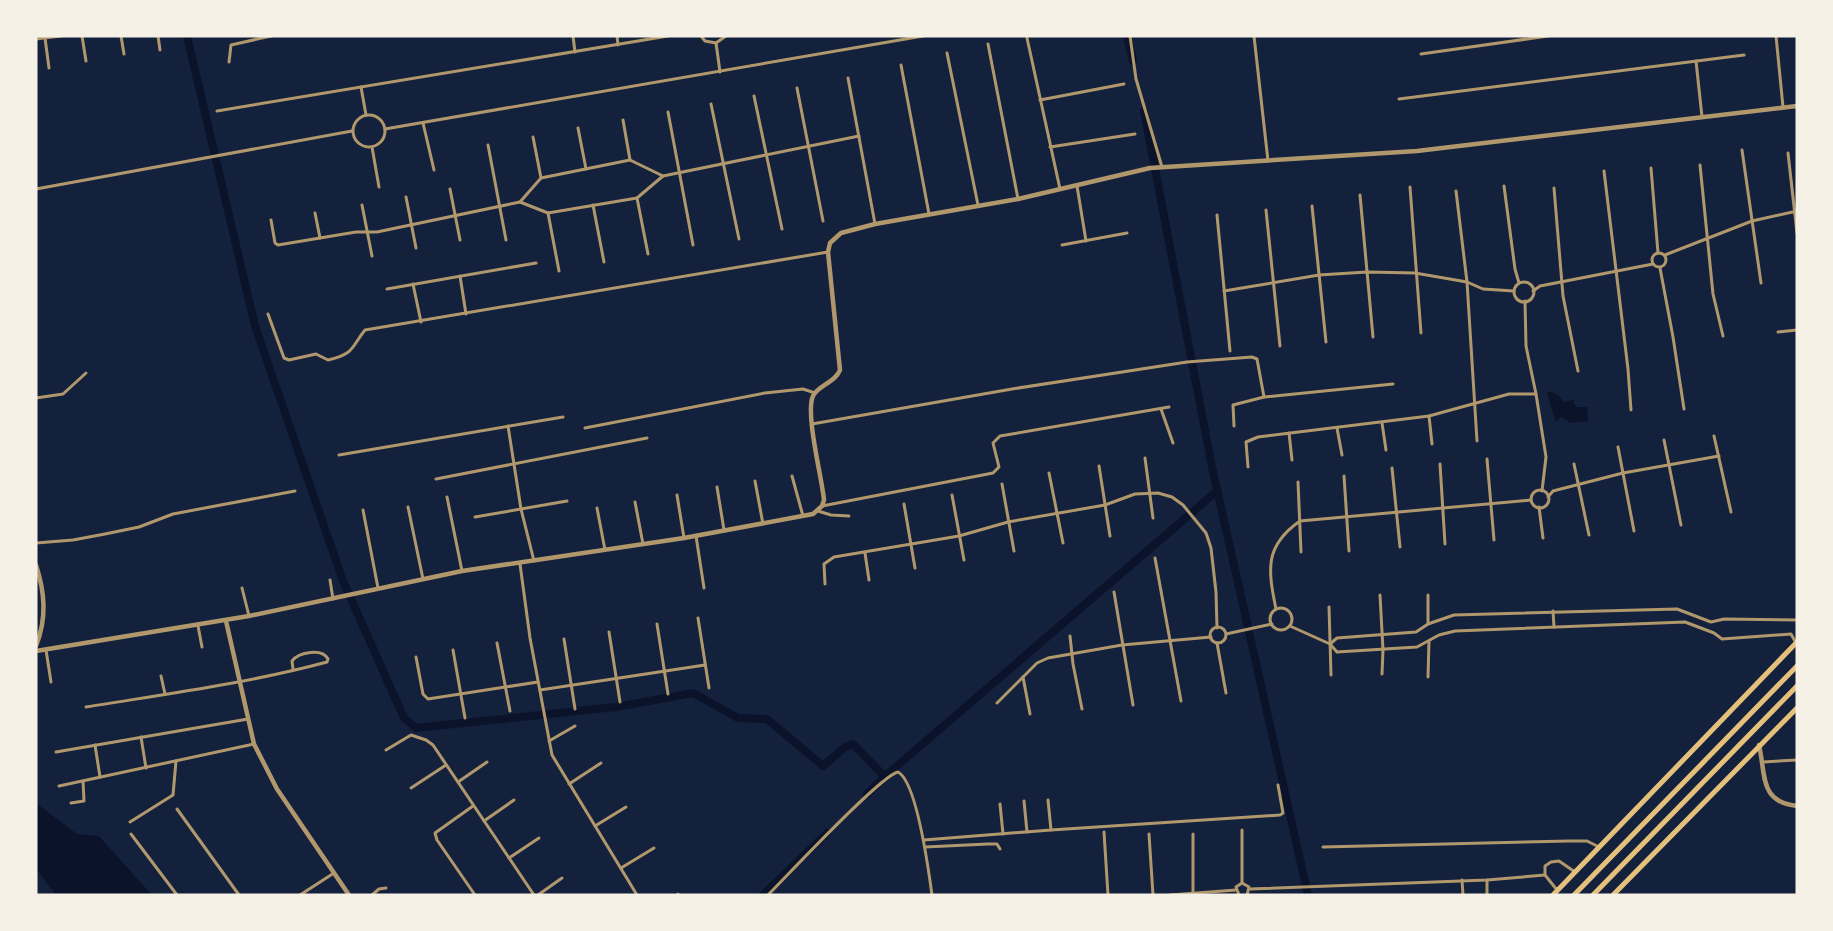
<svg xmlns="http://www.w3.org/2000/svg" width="1833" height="931" font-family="'PT Sans',sans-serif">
<rect width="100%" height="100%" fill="#14213d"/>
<g fill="#0b132b">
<polygon points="1549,391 1558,395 1564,402 1574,400 1574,404 1577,407 1587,407 1588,421 1570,423 1561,417 1556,422 1547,394"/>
<polygon points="36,803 77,834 99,836 152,895 56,895 36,869"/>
</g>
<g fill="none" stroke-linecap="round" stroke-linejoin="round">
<g stroke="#0b132b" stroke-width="8">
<polyline points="187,36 255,326 343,581 404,718 416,728 616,707 693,693 738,718 767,719 823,766 845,747 853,744 885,777"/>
<polyline points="1127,36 1133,61"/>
<polyline points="1144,111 1212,467 1308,895"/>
<polyline points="867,794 891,771 1217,491"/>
<polyline points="763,895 827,833"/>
</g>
<g stroke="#b1986c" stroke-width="3">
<polyline points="82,36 86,61"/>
<polyline points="121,36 124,54"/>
<polyline points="158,36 160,50"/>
<polyline points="573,36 575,52"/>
<polyline points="617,36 618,45"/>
<polyline points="701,36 705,41 716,43 726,36"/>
<polyline points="1130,36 1136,79 1162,167"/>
<polyline points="1254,36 1268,161"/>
<polyline points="1776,36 1783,107"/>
<polyline points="45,38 49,68"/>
<polyline points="1027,38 1060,189"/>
<polyline points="36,39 61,36"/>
<polyline points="716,43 720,72"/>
<polyline points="988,44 1018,199"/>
<polyline points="947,53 978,205"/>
<polyline points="1421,54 1548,36"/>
<polyline points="1696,61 1702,117"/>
<polyline points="229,62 231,45 271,36"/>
<polyline points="901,65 929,214"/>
<polyline points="848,78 875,224"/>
<polyline points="361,87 366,115"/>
<polyline points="797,88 823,221"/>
<polyline points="754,96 782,229"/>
<polyline points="1399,99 1744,55"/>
<polyline points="1040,100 1124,84"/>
<polyline points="711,104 739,239"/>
<polyline points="217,111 668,36"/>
<polyline points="668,112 693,245"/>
<circle cx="369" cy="131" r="16"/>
<polyline points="623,120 630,160"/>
<polyline points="423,123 434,170"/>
<polyline points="578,128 586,169"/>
<polyline points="385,129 923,36"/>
<polyline points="533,137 541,178"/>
<polyline points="488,145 506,240"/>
<polyline points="372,147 379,187"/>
<polyline points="1050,147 1135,134"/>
<polyline points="1742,150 1761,283"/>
<polyline points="1788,153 1797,233"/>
<polyline points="1700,165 1713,294 1723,336"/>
<polyline points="1651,168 1658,253"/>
<polyline points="1604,171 1628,369 1631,410"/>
<polyline points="1077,186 1086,241"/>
<polyline points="1504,186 1515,269 1519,283"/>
<polyline points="1410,187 1421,333"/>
<polyline points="1554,188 1563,296 1578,371"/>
<polyline points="36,189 352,131"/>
<polyline points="450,189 460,240"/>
<polyline points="1456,191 1467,282 1477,441"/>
<polyline points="1360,195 1373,337"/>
<polyline points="406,197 416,248"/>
<polyline points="637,198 648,254"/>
<polyline points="520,202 541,178 630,160 663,176"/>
<polyline points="362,205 372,256"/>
<polyline points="593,205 604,262"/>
<polyline points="1312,206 1326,342"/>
<polyline points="1266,210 1280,346"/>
<polyline points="315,213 320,238"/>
<polyline points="548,213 559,271"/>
<polyline points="1217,215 1230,351"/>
<polyline points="271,220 275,243 278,245 356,232 377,232 520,202 548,213 637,198 663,176 859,136"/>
<polyline points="1062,245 1127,233"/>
<circle cx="1659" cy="260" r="7"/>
<polyline points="1665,255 1752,221 1797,211"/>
<polyline points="1660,268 1673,337 1684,409"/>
<polyline points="460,276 466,314"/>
<circle cx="1524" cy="292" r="10"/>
<polyline points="413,284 421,322"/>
<polyline points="387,289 536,263"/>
<polyline points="1224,291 1319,275 1367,272 1415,273 1467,282 1483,289 1514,291"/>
<polyline points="1533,291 1540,286 1653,264"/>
<polyline points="1525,301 1526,346 1536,394 1546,457 1542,491"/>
<path d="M268 314 284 358 289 360 316 354 328 360C355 354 351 347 365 330L828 252"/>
<polyline points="1778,332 1797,330"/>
<polyline points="36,398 63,394 86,373"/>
<polyline points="1161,409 1173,443"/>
<polyline points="1429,416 1432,444"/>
<polyline points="1382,423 1386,450"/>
<polyline points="812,424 1012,389 1187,362 1252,357 1257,359 1264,397 1393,384"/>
<polyline points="508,426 521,509 534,561"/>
<polyline points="1234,426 1233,405 1264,397"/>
<polyline points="585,428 765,393 803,389 815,393"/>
<polyline points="1337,428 1342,455"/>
<polyline points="1289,433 1292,460"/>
<polyline points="1714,436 1731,512"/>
<polyline points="1664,440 1681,525"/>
<polyline points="1618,447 1634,531"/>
<polyline points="339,455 563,417"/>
<polyline points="1145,458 1153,518"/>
<polyline points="1487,459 1494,540"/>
<polyline points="1440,464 1445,544"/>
<polyline points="1574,464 1589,535"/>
<polyline points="1099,466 1110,536"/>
<polyline points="1248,467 1246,442 1258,437 1429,416 1509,394 1536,394"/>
<polyline points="1392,468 1400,547"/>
<polyline points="1049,473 1063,543"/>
<polyline points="792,476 803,516"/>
<polyline points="1344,476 1349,551"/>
<polyline points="436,479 647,438"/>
<polyline points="755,481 763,524"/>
<polyline points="1298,482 1301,552"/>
<polyline points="1002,484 1014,551"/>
<polyline points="717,487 724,530"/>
<circle cx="1540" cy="499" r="9"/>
<polyline points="677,495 684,538"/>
<polyline points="952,495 964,560"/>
<polyline points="447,497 462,571"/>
<polyline points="1548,497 1553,491 1623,473 1719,456"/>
<polyline points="635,502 643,544"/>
<polyline points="904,504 915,568"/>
<polyline points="822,506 993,473 999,467 993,443 1000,436 1169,407"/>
<polyline points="408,507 423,579"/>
<polyline points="1539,507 1543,538"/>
<polyline points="597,508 605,550"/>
<polyline points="363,510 378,588"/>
<polyline points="818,511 831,515 849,516"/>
<polyline points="475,517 567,501"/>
<polyline points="696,536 704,588"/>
<polyline points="36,543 73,540 105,534 139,527 173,514 295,491"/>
<polyline points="865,553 869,580"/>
<polyline points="1155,558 1181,701"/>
<polyline points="520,564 530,638 552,755 637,895"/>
<polyline points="330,580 333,599"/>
<polyline points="825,584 824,564 834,557 959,536 1008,522 1105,505 1135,494 1158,493 1172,497 1183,505 1206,533 1211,548 1216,592 1217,628"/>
<polyline points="242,588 249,616"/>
<polyline points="1114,592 1133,705"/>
<polyline points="1380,595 1383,650 1382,674"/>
<polyline points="1428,595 1428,624"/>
<polyline points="1329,607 1331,675"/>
<circle cx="1281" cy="619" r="11"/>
<path d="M1276 609C1268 570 1264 546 1300 521L1531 500"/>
<polyline points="1553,611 1554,627"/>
<polyline points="698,618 709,688"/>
<polyline points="657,624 668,694"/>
<polyline points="198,626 202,647"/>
<polyline points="1290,626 1330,644 1337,652 1417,647 1439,635 1455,631 1685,622 1714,633 1722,639 1791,634 1796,643"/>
<circle cx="1218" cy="635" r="8"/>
<polyline points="609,632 620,702"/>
<polyline points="1226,634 1272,624"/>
<polyline points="1070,636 1073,664 1082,709"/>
<polyline points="564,639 575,709"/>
<polyline points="497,643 510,711"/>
<polyline points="1217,643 1226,693"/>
<polyline points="1330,644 1337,638 1416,632 1428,624 1454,615 1677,609 1711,622 1724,619 1797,620"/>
<polyline points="46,650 51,682"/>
<polyline points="453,650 465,718"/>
<polyline points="416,657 423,694 428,699 538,682"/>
<polyline points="161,676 165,694"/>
<polyline points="1023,677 1030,714"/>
<polyline points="1428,677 1429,641"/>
<polyline points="540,690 705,665"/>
<polyline points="997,703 1037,663 1048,658 1122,645 1211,637"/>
<path d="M86 707C166 694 249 683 327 662L328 659C322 648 299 652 292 661L293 669"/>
<polyline points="141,737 146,768"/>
<polyline points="549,741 575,726"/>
<polyline points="95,745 100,777"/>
<polyline points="386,750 411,735 426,740 433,745 534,895"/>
<polyline points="56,752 248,719"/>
<polyline points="1763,762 1797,760"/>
<polyline points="458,782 487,762"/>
<polyline points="569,784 601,763"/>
<polyline points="59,786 254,744"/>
<polyline points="411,788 446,765"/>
<polyline points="1024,801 1027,832"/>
<polyline points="71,803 84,801 83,781"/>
<polyline points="1000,804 1003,834"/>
<polyline points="473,806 435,833 437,840 475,895"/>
<polyline points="177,809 239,895"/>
<polyline points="484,821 514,800"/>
<polyline points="130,822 173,795 176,761"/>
<polyline points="595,826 626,807"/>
<polyline points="1051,830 1280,815 1283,813 1278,785"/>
<polyline points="1242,830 1242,883"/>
<polyline points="1104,832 1108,895"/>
<polyline points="131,834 177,895"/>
<polyline points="1149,834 1153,895"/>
<polyline points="1193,834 1193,893"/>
<polyline points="924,840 1051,830 1048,800"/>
<polyline points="925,847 988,844 997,844 1000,849"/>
<polyline points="1323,847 1569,841 1587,841 1599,847"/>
<polyline points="509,858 539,838"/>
<polyline points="621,868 654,848"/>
<polyline points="1462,880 1463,895"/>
<polyline points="1487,880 1487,895"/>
<polyline points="1249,889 1487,880 1545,875"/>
<polyline points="1557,890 1545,875 1545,866 1551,862 1559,861 1575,872"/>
<polyline points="300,895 334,873"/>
<polyline points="372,895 379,889 386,888"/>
<polyline points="538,895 562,878"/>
<polyline points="677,895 678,894"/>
<path d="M768 895C787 876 881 775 898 772 917 782 929 873 932 895"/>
<polyline points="1170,895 1236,890"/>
<polyline points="1239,895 1236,887 1242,883 1249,887 1247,895"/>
</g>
<g stroke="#b1986c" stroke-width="4.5">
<path d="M36 565C45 593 47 618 36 646"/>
<polyline points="226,621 254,744 277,789 349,895"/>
<path d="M36 651 249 616 462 571 684 538 813 514 822 506 824 500C822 478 805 413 813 396 818 385 835 383 840 370L828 252 830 243 841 233 875 224 1018 199 1150 168 1417 151 1797 106"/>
<path d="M1759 745C1766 775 1759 802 1797 806"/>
</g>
<g stroke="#e5c07b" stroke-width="5">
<polyline points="1553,895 1797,642"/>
<polyline points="1613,895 1797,708"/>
</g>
<g stroke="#e5c07b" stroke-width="5">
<polyline points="1574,895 1797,666"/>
<polyline points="1593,895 1797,686"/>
</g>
</g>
<rect width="1833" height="931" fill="none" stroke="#f6f1e7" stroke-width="75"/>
</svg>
